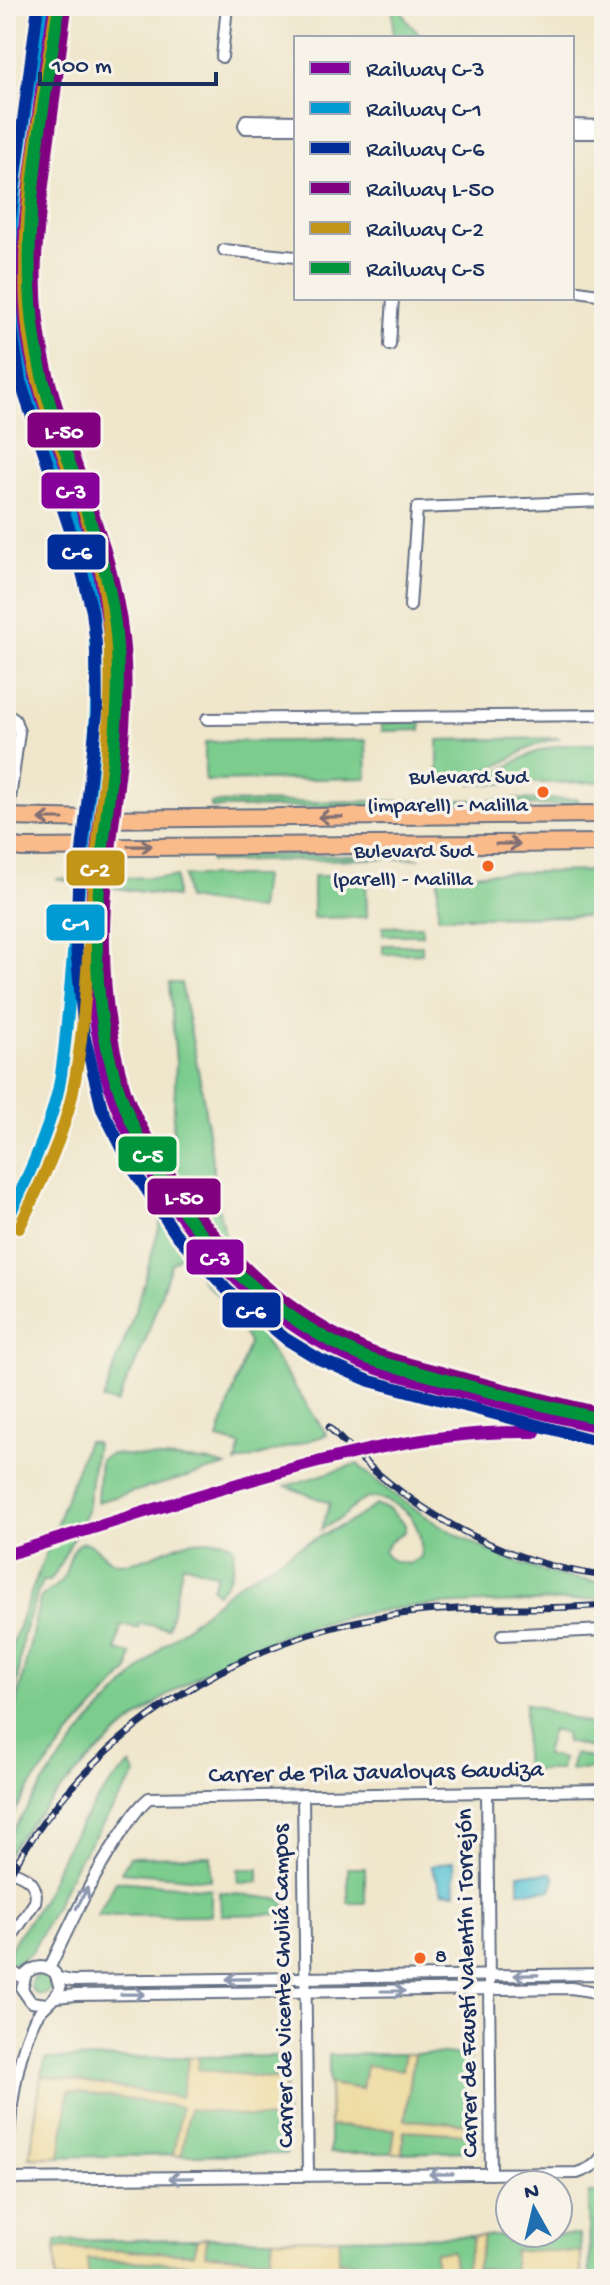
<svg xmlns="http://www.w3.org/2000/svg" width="610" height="2285" font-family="'Gochi Hand',sans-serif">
<rect width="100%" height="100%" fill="#f7f3e8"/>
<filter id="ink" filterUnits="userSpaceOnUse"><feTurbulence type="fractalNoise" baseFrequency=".0125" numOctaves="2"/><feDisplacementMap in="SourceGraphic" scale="16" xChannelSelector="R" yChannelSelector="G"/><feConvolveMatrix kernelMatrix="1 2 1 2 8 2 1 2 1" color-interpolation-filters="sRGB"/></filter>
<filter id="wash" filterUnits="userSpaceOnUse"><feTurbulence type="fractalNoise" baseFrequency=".006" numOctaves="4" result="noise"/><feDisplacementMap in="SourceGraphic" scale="32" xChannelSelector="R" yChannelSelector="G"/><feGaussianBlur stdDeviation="1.8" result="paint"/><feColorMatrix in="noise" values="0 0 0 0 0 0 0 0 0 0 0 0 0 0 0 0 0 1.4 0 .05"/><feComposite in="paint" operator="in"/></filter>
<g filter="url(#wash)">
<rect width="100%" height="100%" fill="#efe6cb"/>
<g fill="#7bcc8d" stroke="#4b7e76" stroke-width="2">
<polygon points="393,6 400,6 406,20 422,38 393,38"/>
<polygon points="421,722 421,730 382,731 382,723"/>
<path d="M560 738C532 742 514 759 489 770 473 777 456 778 438 778V740Z"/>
<polygon points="366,740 367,778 205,781 205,742"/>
<path d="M604 744V781L599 782 471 784C498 776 511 762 534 753 556 743 580 744 604 744Z"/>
<polygon points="578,799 580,805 211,808 211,803"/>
<polygon points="321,855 420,858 210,862 210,856"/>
<polygon points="599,871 604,873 604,916 438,917 438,874"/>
<polygon points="184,876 263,876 259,910 186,899"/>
<polygon points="313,876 366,876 367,917 313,918"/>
<polygon points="176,877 176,897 56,879"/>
<polygon points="422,926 422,935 383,935 383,927"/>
<polygon points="383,945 422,945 422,953 383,954"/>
<polygon points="169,983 181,983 202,1090 220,1216 237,1277 256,1324 270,1350 327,1435 236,1463 241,1445 218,1439 249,1343 230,1306 201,1279 198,1267 187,1256 180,1256 171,1264 145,1342 117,1403 103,1400 140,1297 162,1217 173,1131 176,1062"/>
<polygon points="87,1441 96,1443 87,1511 55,1574 49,1581 42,1581 23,1635 16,1690 6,1724 6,1661"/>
<polygon points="111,1454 212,1462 226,1466 97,1502 100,1459"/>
<path d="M357 1464C420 1521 518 1577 604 1582V1598C533 1605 463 1600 392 1609 262 1626 157 1687 68 1782 46 1806 23 1829 6 1857V1840L49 1775 91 1721 162 1647 238 1584 301 1546 353 1520 376 1505 389 1509 405 1525V1531L389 1543 384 1550C388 1562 398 1562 409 1564L421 1557C422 1545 420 1531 413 1520 406 1508 377 1492 363 1500 356 1503 350 1511 343 1516 336 1521 329 1525 321 1530L330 1503 286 1486Z"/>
<path d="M221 1540 232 1545C238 1562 230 1581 217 1593L212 1588 217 1574 183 1564 168 1628 139 1623 138 1628 121 1625 116 1650 131 1654 129 1670 69 1736 31 1786 6 1826V1751L40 1599C46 1590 58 1588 63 1579 68 1570 69 1552 78 1545 91 1534 103 1562 119 1563 140 1564 164 1550 184 1543 196 1539 208 1541 221 1540Z"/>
<polygon points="525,1703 604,1729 599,1750 566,1742 565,1733 551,1730 545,1755 562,1759 560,1770 524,1770"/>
<polygon points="574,1754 604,1761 604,1769 570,1770"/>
<path d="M130 1765 136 1774 77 1862 32 1952 15 1964 9 1963C6 1944 31 1921 40 1904 49 1888 55 1870 63 1854 80 1822 103 1789 130 1765Z"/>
<polygon points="211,1856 211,1880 121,1872 130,1857"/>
<rect x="348" y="1868" width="17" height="35"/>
<polygon points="238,1869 259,1869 259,1882 239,1883"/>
<polygon points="116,1881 211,1889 211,1915 97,1916"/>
<polygon points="220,1892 284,1900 285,1914 221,1915"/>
<circle cx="41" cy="1985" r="10"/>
<polygon points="405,2054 402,2070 363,2089 329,2084 329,2055"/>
<polygon points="414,2054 468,2054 470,2124 405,2120"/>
<polygon points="285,2056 286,2154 30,2157 45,2059"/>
<polygon points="330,2126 395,2129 392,2153 330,2153"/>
<polygon points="404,2130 470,2134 470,2151 402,2153"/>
<polygon points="589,2193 604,2193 604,2279 590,2279"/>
<polygon points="580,2235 581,2252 515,2250 514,2271 476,2269 484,2236"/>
<polygon points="474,2236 466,2269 454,2268 451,2251 436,2267 337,2261 340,2238"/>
<polygon points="207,2238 273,2239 271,2258 205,2255"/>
<polygon points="198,2239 195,2254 56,2248 56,2241"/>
<polygon points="86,2259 194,2264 192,2279 89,2279"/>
<polygon points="204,2265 271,2268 272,2279 202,2279"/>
<polygon points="323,2271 465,2278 324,2279"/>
</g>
<g fill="#eeda9e" stroke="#84847e" stroke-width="2">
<polygon points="405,2054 414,2054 405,2120 470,2124 470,2134 404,2130 402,2153 392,2153 395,2129 330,2126 329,2084 362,2089 366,2065 402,2070"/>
<polygon points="189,2057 199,2057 197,2069 285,2080 286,2121 189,2109 181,2156 173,2155 181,2107 69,2091 60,2157 30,2157 41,2076 181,2097"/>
<polygon points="474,2236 484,2236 476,2269 514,2270 514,2250 581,2252 581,2279 465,2279 324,2271 324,2279 272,2279 271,2268 204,2265 202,2279 192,2279 193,2264 87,2259 89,2279 56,2279 56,2248 194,2254 198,2239 207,2238 205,2255 271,2258 273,2239 340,2238 338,2261 435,2267 435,2252 452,2251 454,2268 465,2269"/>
</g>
<g fill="#5bc5d6" stroke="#3b7a9a" stroke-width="2">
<polygon points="454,1861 455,1893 442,1892 431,1866"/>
<polygon points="552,1873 555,1879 551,1890 519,1891 519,1874"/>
</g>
</g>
<g filter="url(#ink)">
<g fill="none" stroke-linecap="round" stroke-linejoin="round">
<g stroke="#656f84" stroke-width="14">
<g id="street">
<polyline points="222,57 227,6"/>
<polyline points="296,121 246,120 244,125 246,128 296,128"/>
<polyline points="572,125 604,126"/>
<polyline points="572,133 604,133"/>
<polyline points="224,250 296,257"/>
<polyline points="572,290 604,295"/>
<polyline points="390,345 393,298"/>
<polyline points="410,606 417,508 604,501"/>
<polyline points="6,713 15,720 19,732 6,829"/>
<polyline points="207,719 604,715"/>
<polyline points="502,1635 604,1630"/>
<polyline points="487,1792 491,2174"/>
<polyline points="303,1795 308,2175"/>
<path d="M6 1869C22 1875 40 1881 35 1902L6 1945"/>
<polyline points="6,1968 23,1978"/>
<path d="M49 1969C71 1923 91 1879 119 1837 128 1824 136 1808 149 1798L604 1790"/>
<polyline points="58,1978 72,1981 604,1974"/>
<polyline points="56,1997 76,1995 571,1988 590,1991 604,1999"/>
<path d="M47 2004 31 2002 22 1989 26 1974C35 1965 45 1965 55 1973L60 1988C55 2002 40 2007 34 2021 13 2065 8 2131 7 2179L577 2173C589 2169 597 2165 604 2153"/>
</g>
</g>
<g stroke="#656f84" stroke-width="20">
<g id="primary">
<polyline points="96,819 604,814"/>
<polyline points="6,846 23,848 604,843"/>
</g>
</g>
<use href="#street" stroke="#fff" stroke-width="10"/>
<use href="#primary" stroke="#fabb8b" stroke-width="16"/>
<g stroke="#1b2f5e" stroke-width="7">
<g id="rail">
<path d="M329 1427C402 1506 496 1562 604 1576"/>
<path d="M6 1881C89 1729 245 1630 416 1612 478 1605 541 1611 604 1605"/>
</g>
</g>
<use href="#rail" stroke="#f7f3e8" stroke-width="4" stroke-dasharray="12" stroke-linecap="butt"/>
<g stroke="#656f84" stroke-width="20" stroke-linecap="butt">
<polyline id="primary-bridge" points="6,817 96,819"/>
</g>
<use href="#primary-bridge" stroke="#fabb8b" stroke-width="16"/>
<g stroke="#f7f3e8" stroke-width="18">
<g id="rail-1">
<path d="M52 6C46 55 39 104 33 153 23 226 15 287 30 360 50 457 102 545 110 645 118 744 90 841 90 940 90 991 96 1045 112 1095 121 1122 136 1148 151 1172 202 1254 270 1324 360 1362 384 1373 410 1378 435 1385 491 1401 547 1415 604 1428"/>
<path d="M6 1555C84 1531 162 1506 241 1483 338 1455 433 1430 535 1432"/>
</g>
</g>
<g stroke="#f7f3e8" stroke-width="18">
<path id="rail-2" d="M6 1222C26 1181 46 1139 57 1095 61 1081 62 1066 64 1052 69 1008 72 965 76 921 86 810 109 689 88 579 71 491 21 412 13 322 3 216 27 110 42 6"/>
</g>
<g stroke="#f7f3e8" stroke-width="18">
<polyline id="rail-3" points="38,6 6,250 8,301 20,381 75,545 92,611 96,644 97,713 78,888 76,946 84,1034 102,1109 133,1169 175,1233 227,1290 286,1339 319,1359 370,1381 601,1442"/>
</g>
<g stroke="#f7f3e8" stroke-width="18">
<path id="rail-4" d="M66 8C60 56 53 104 47 153 38 225 28 284 44 357 64 453 113 539 123 638 134 735 106 831 104 929 103 982 109 1039 125 1090 134 1117 149 1142 164 1166 213 1245 278 1310 364 1349 387 1359 413 1365 437 1371 493 1387 548 1401 604 1414"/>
</g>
<g stroke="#f7f3e8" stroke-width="18">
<path id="rail-5" d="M19 1228C39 1186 62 1141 72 1095 86 1028 87 957 93 889 103 785 121 680 102 577 85 489 34 409 27 319 18 215 41 111 56 8"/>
</g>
<g stroke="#f7f3e8" stroke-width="18">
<path id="rail-6" d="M59 6C41 128 13 253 42 375 62 459 105 537 115 624 127 728 98 830 97 934 96 988 102 1045 121 1096 161 1206 253 1310 362 1356 380 1364 400 1367 420 1373 481 1390 542 1405 604 1420"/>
</g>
<use href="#rail-1" stroke="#870099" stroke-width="12"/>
<use href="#rail-2" stroke="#009ad5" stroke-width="12"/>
<use href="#rail-3" stroke="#002d9a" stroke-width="12"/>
<use href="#rail-4" stroke="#800080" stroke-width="12"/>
<use href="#rail-5" stroke="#c29518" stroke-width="12"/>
<use href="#rail-6" stroke="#00953b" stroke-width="12"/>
</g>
<defs><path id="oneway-shaft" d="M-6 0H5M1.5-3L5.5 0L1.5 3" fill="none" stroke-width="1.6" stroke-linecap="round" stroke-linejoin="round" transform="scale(2)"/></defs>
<g stroke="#7f6e72">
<use href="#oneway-shaft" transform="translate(330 817) rotate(179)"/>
<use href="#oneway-shaft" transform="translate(51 819) rotate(180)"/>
<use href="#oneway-shaft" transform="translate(508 844)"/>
<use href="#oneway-shaft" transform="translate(140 846) rotate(-1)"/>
</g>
<g stroke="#8d97ae">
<use href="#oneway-shaft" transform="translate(82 1898) rotate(-62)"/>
<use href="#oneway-shaft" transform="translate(526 1975) rotate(179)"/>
<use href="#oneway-shaft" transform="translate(238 1979) rotate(179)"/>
<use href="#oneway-shaft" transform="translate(393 1991)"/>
<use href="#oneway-shaft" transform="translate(133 1994) rotate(-1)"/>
<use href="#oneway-shaft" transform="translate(441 2174) rotate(179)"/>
<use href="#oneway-shaft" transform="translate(181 2178) rotate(179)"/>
</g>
</g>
<g fill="#f26522" stroke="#f7f3e8" stroke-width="3">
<circle cx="543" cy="792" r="7"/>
<circle cx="488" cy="866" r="7"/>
<circle cx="420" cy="1958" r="7"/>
</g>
<g text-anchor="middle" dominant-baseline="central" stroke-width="7" stroke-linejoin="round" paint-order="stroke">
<g font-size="22" fill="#1b2f5e" stroke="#f7f3e8" text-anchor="end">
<text x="528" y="779">Bulevard Sud<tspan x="528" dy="28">(imparell) - Malilla</tspan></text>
<text x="473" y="853">Bulevard Sud<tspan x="473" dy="28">(parell) - Malilla</tspan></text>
<text x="435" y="1958" text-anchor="start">8</text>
</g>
<g font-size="24" fill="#1b2f5e" stroke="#f7f3e8">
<text transform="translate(376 1774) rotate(-1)">Carrer de Pila Javaloyas Gaudiza</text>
<text transform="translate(469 1983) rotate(-91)">Carrer de Faustí Valentín i Torrejón</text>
<text transform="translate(285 1986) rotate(-91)">Carrer de Vicente Chuliá Campos</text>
</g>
</g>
<g stroke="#f7f3e8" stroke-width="3">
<rect x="26" y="411" width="76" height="38" rx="8" fill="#800080"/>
<rect x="40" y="471" width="61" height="39" rx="8" fill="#870099"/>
<rect x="46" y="533" width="61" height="38" rx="8" fill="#002d9a"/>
<rect x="65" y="849" width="61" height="38" rx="8" fill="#c29518"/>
<rect x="45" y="903" width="61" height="39" rx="8" fill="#009ad5"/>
<rect x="117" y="1135" width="61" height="38" rx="8" fill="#00953b"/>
<rect x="146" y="1177" width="76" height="39" rx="8" fill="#800080"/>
<rect x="185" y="1238" width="60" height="38" rx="8" fill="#870099"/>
<rect x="221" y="1291" width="61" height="38" rx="8" fill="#002d9a"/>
</g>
<g font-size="22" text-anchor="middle" font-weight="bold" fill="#fff">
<text x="64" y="438">L-50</text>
<text x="71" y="498">C-3</text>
<text x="77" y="559">C-6</text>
<text x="95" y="876">C-2</text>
<text x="76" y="930">C-1</text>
<text x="148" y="1162">C-5</text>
<text x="184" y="1204">L-50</text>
<text x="215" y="1265">C-3</text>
<text x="251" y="1318">C-6</text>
</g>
<rect width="610" height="2285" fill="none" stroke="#f7f3e8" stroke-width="32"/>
<rect x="294" y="36" width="280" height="264" fill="#f7f3e8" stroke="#9fa5b1" stroke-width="2"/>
<rect x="310" y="62" width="40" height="12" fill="#870099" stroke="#9fa5b1" stroke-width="2"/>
<text x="366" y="76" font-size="24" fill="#1b2f5e">Railway C-3</text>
<rect x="310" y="102" width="40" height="12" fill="#009ad5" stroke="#9fa5b1" stroke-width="2"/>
<text x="366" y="116" font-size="24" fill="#1b2f5e">Railway C-1</text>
<rect x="310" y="142" width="40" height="12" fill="#002d9a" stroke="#9fa5b1" stroke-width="2"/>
<text x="366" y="156" font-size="24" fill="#1b2f5e">Railway C-6</text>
<rect x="310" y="182" width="40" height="12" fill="#800080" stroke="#9fa5b1" stroke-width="2"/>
<text x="366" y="196" font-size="24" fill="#1b2f5e">Railway L-50</text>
<rect x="310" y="222" width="40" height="12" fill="#c29518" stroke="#9fa5b1" stroke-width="2"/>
<text x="366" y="236" font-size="24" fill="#1b2f5e">Railway C-2</text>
<rect x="310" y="262" width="40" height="12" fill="#00953b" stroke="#9fa5b1" stroke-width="2"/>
<text x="366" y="276" font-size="24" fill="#1b2f5e">Railway C-5</text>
<g transform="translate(534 2209) rotate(352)"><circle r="38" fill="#f7f3e8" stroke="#9fa5b1" stroke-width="2"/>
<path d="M0-6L14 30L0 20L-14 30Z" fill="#1f6fb2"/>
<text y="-12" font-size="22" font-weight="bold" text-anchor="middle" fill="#1b2f5e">N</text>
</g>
<path d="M40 72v12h176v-12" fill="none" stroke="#1b2f5e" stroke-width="4"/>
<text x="52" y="72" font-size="24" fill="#1b2f5e" stroke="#f7f3e8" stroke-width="6" paint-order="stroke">100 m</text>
</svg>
